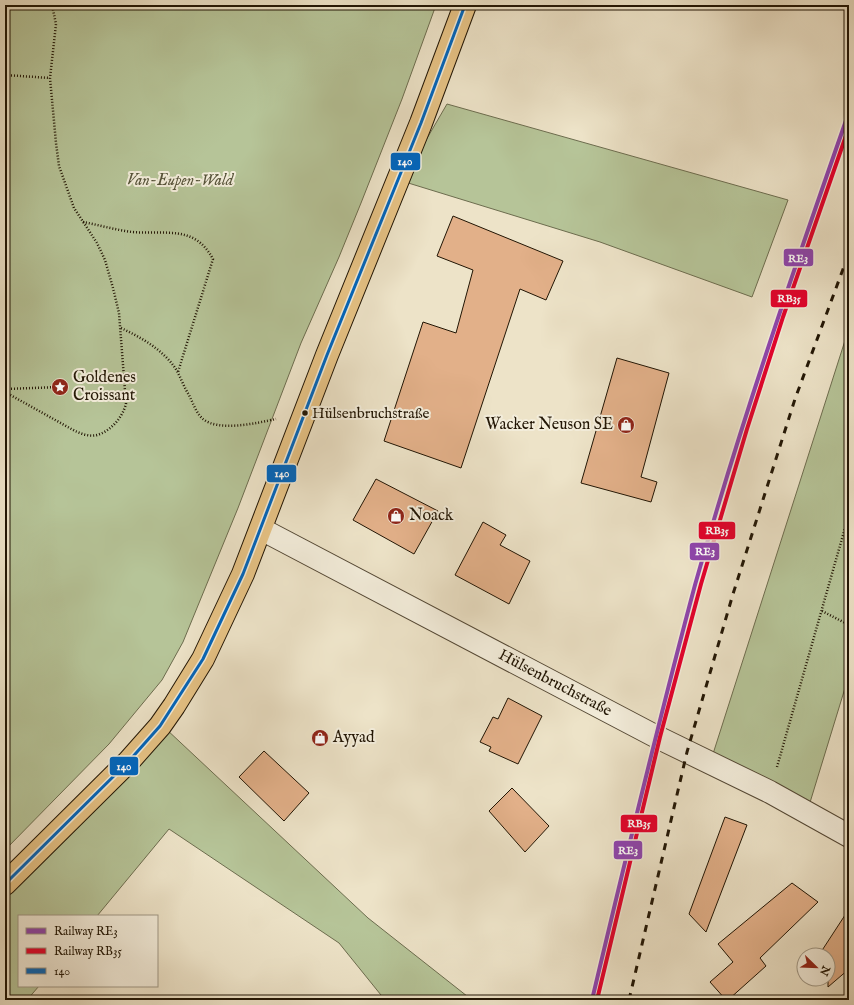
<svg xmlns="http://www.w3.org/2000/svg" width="854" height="1005" font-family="'IM FELL English',serif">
<rect width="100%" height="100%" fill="#ede3c8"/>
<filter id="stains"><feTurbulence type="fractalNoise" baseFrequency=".005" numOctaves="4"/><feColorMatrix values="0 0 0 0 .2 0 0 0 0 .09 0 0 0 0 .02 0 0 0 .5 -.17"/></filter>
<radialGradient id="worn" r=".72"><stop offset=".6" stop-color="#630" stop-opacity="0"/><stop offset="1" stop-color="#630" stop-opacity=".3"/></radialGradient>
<g fill="#b6c498" stroke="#6c6c4e">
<polygon points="5,5 436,5 402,99 361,203 339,257 301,343 238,508 183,642 162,680 109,744 5,850"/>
<polygon points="447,104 788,200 752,297 600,242 405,182 415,159"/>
<polygon points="849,328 849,675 808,809 712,757"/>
<polygon points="165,728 368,918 472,1000 385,1000 339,943 169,829 97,916 19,916 19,986 39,986 27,1000 5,1000 5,890"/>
</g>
<g fill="#e2b089" stroke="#211504">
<polygon points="453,216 563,261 546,300 520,289 461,468 384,441 423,322 456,333 473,270 437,256"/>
<polygon points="617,358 669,373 641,477 657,482 651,502 581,483"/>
<polygon points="376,479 438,511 414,554 353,520"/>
<polygon points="483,522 506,535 500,545 530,561 509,604 455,575"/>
<polygon points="508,698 542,716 518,764 489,751 491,747 480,742 493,717 498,719"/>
<polygon points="264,751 309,793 284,821 239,777"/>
<polygon points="512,788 549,826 525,852 489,811"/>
<polygon points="725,817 747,825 706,932 689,914"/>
<polygon points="792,883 818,902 760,958 766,966 728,1000 726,1000 710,982 733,962 718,944"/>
<polygon points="849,909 849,969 828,987 828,955 819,955"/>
</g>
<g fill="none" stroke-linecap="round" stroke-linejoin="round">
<g stroke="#544835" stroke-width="24">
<g id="minor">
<path id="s1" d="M261 529 655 736 770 792 849 836"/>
</g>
</g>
<g stroke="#211504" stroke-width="24">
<polyline id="major" points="5,884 129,761 160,726 174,706 203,659 243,574 327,355 421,123 465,5"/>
</g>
<g stroke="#211504" stroke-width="2.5" stroke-dasharray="1 2" stroke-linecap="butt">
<polyline points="5,75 50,78"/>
<path d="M83 222C99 225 116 230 132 232 165 235 194 224 213 259L178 372"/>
<path d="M121 328C140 337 160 348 173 365 180 374 183 386 189 395 193 403 196 413 203 419 219 432 257 423 276 419"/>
<polyline points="5,389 60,387"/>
<path d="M5 392 75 431C82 434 90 437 97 435 111 431 122 418 126 404L119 313 113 288 105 260 97 243 74 208 59 166 56 143 50 78 56 24 52 5"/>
<polyline points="822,611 849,625"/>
<polyline points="777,767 849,514"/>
</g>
<use href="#minor" stroke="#f3eddb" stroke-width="22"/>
<use href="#major" stroke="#e6c284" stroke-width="22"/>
<polyline stroke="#211504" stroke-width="3" stroke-dasharray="7 7" stroke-linecap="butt" points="629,1000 687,752 733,594 795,399 849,253"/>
<g stroke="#f3eddb" stroke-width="6">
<polyline id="bus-1" points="5,884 129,761 160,726 203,659 243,574 327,355 421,123 465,5"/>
</g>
<use href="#bus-1" stroke="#0065bd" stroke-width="3"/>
<g stroke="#f3eddb" stroke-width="7">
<path id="rail-1" d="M592 1000C625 861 658 723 695 585 740 425 794 269 849 112"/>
</g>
<g stroke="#f3eddb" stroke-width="7">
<polyline id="rail-2" points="597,1000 660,737 701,584 747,429 783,317 849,127"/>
</g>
<use href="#rail-1" stroke="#8e44ad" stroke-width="4"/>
<use href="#rail-2" stroke="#e4002b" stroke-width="4"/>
</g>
<defs>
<g id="sight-disc" transform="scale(0.9)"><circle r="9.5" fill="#8f2418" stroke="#f3eddb"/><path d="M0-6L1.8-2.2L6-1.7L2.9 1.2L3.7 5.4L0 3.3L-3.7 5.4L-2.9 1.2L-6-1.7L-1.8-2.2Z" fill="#fff"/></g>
<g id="shop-disc" transform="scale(0.9)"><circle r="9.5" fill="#8f2418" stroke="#f3eddb"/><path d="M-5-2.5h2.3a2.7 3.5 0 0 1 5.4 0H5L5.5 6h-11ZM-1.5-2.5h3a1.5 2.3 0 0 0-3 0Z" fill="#fff"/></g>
</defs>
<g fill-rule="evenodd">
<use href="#sight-disc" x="60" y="387"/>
<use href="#shop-disc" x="626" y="425"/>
<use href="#shop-disc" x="396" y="516"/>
<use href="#shop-disc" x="320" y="738"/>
</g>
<circle fill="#211504" stroke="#f3eddb" stroke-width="1.5" cx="305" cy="413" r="3.5"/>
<g text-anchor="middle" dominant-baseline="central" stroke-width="4" stroke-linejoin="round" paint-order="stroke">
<g font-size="15" fill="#211504" stroke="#f3eddb" text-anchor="start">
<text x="312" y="413">Hülsenbruchstraße</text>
</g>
<g font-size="16" font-style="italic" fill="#555238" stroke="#f3eddb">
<text x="180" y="181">Van-Eupen-Wald</text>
</g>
<g font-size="16" fill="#211504" stroke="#f3eddb" text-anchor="start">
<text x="73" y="378">Goldenes<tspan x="73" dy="18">Croissant</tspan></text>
<text x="613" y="425" text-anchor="end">Wacker Neuson SE</text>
<text x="409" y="516">Noack</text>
<text x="333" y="738">Ayyad</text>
</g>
<g font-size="16" fill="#211504" stroke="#f3eddb">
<text stroke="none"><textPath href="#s1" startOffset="332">Hülsenbruchstraße</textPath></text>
</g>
</g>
<g stroke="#f3eddb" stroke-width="1.5">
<rect x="390" y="152" width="31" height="19" rx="4" fill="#0065bd"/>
<rect x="783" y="248" width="31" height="19" rx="4" fill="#8e44ad"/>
<rect x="770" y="289" width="38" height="19" rx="4" fill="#e4002b"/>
<rect x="266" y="464" width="31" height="19" rx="4" fill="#0065bd"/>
<rect x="698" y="521" width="38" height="19" rx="4" fill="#e4002b"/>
<rect x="689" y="542" width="31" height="19" rx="4" fill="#8e44ad"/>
<rect x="109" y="756" width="30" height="20" rx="4" fill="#0065bd"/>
<rect x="620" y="814" width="38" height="19" rx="4" fill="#e4002b"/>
<rect x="613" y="840" width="30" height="20" rx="4" fill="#8e44ad"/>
</g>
<g font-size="11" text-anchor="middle" font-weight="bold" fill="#fff">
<text x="405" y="165">140</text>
<text x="798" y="262">RE3</text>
<text x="789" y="302">RB35</text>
<text x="282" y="477">140</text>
<text x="717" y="534">RB35</text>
<text x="705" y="555">RE3</text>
<text x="124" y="770">140</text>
<text x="639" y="827">RB35</text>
<text x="628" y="854">RE3</text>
</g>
<rect width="854" height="1005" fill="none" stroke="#ede3c8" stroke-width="20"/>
<rect x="6" y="6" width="842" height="993" fill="none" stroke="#211504" stroke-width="2"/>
<rect x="10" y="10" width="834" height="985" fill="none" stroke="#211504"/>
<rect x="18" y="915" width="140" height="72" fill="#f3eddb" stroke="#9f9785"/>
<rect x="26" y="928" width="20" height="6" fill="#8e44ad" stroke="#9f9785"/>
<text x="54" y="935" font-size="12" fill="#211504">Railway RE3</text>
<rect x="26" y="948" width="20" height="6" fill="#e4002b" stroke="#9f9785"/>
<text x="54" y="955" font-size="12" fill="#211504">Railway RB35</text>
<rect x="26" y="968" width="20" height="6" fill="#0065bd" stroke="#9f9785"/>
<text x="54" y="975" font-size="12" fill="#211504">140</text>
<g transform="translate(816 967) rotate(113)"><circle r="19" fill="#f3eddb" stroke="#9f9785"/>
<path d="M0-3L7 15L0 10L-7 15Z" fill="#8f2418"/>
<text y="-6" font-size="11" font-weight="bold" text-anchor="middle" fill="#211504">N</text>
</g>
<rect width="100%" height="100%" filter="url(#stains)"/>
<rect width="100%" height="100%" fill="url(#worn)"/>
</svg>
